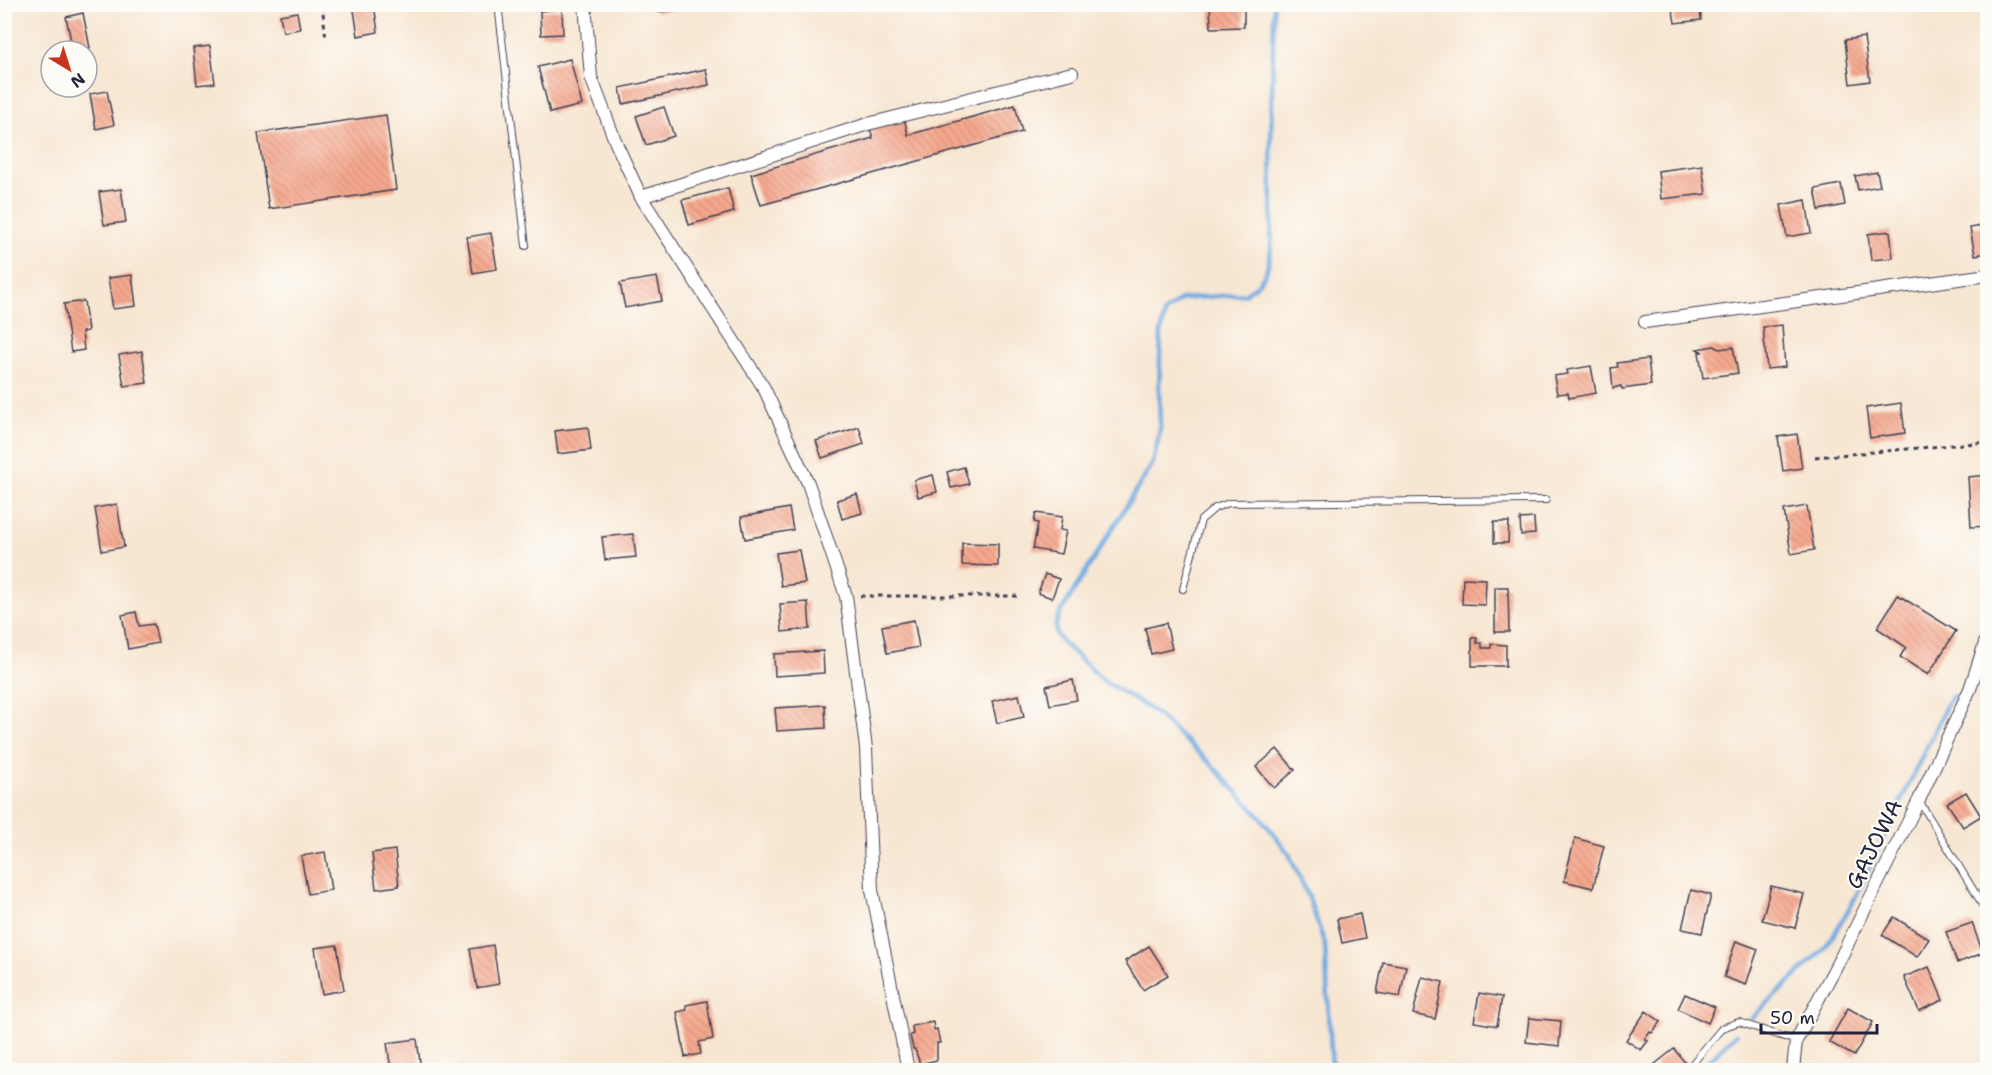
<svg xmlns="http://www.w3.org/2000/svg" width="1992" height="1075" font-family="'Shantell Sans',sans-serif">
<defs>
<pattern id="building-back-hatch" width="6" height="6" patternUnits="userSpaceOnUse" patternTransform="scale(1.5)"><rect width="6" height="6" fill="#f5a88e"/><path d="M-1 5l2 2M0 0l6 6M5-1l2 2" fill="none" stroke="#d2907b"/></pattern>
</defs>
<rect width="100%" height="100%" fill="#fdfcf7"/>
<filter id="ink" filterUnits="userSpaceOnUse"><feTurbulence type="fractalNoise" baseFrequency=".0167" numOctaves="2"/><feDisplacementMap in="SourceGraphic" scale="12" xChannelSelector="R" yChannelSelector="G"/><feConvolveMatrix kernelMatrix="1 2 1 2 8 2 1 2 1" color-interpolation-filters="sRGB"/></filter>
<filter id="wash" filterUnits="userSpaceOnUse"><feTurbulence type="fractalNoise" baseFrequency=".008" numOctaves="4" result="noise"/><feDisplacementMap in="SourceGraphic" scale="24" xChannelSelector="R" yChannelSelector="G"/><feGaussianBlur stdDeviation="1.35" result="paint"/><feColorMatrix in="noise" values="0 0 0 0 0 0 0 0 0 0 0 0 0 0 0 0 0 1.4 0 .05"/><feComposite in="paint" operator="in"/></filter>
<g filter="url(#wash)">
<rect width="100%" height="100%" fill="#f7e6d2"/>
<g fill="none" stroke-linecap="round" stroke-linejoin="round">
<g stroke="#6faae0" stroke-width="4.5">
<polyline points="1274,4 1271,141 1272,215 1271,251 1266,273 1256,286 1244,294 1182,299 1165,312 1161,332 1159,387 1160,430 1153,463 1059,615 1056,624 1056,633 1061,641 1104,681 1153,711 1210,763 1262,819 1289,854 1309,898 1325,945 1332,1070"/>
<polyline points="1981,696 1988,696"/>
<polyline points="1752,1018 1823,950 1836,931 1855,898 1947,704 1952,697 1957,696"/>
<polyline points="1699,1070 1736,1034"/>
</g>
</g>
<g id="blocks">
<g fill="url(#building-back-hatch)">
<polygon points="353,4 374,4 378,32 358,36"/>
<polygon points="1210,4 1244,4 1244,27 1211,28"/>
<polygon points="1672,4 1700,4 1701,20 1675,23"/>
<polygon points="655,5 677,5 678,10 656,12"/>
<polygon points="562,9 563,34 541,35 540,11"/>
<polygon points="297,12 300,29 283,32 280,15"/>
<polygon points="83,13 90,48 73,51 66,17"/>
<polygon points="1864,37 1870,81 1850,84 1845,40"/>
<polygon points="210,46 215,83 197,85 193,48"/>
<polygon points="570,59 582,105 550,113 538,67"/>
<polygon points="706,69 709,85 623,104 620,88"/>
<polygon points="107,91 114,125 96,129 90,94"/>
<polygon points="1015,105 1022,132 761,205 751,174 873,138 869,126 904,117 908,135"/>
<polygon points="664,107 674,136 646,145 636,116"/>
<polygon points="386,115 396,190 269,209 258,133"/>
<polygon points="1702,165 1706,194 1661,199 1658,171"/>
<polygon points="1877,172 1880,186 1858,190 1855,176"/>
<polygon points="1841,184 1845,205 1819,210 1815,189"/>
<polygon points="728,188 734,212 689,225 682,200"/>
<polygon points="121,189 126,222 104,225 99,192"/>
<polygon points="1806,200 1811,233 1787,237 1781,205"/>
<polygon points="1988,225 1988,253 1975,255 1970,228"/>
<polygon points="1890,231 1893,258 1871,260 1868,234"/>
<polygon points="491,233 497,269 473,273 467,237"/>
<polygon points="132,275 136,306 113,309 108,278"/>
<polygon points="657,277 662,301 625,308 620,283"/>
<polygon points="84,301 88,331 82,332 84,350 71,352 64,304"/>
<polygon points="1782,325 1785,367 1767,369 1763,327"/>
<polygon points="1714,346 1720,349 1733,347 1738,373 1703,378 1699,352 1703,352 1697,349"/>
<polygon points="142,351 147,383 124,386 119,355"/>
<polygon points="1648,359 1651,385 1622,389 1621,386 1613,388 1611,368 1618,367 1617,363"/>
<polygon points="1591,366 1596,393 1569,398 1568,393 1557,394 1554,376 1568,374 1567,370"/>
<polygon points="1901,403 1905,433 1870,438 1866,408"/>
<polygon points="588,427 591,450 558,454 555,431"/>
<polygon points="859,427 864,444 822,458 816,441"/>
<polygon points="1797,434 1802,468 1783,471 1778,437"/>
<polygon points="964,467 969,484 951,488 947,472"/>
<polygon points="933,475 937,492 918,497 914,480"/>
<polygon points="1988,475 1988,526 1971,527 1968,477"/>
<polygon points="857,494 862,513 842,519 837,500"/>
<polygon points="117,504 124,547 102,551 95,508"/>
<polygon points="1807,506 1814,550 1791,554 1784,510"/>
<polygon points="789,508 793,530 745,539 741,517"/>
<polygon points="1036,513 1062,517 1060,530 1066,531 1061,554 1033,549 1038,523 1034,522"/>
<polygon points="1534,518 1535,534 1521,535 1520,519"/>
<polygon points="1494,522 1509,522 1508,543 1494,543"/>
<polygon points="633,534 636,557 605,560 602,537"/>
<polygon points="962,543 998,544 998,566 962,565"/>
<polygon points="799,550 805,583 781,586 776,553"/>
<polygon points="1045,574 1059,579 1052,598 1038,593"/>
<polygon points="1463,578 1486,579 1485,605 1462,604"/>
<polygon points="1495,587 1508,587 1509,632 1495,632"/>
<polygon points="1898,595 1956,631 1928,675 1900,657 1906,647 1877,628"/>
<polygon points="808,602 810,629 782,632 780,604"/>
<polygon points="136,612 139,626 154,624 158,643 128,649 122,615"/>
<polygon points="914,620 919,647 887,653 882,626"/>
<polygon points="1166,623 1172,649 1151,654 1145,628"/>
<polygon points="1472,638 1477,638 1477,643 1482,643 1482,648 1491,648 1491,644 1506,645 1506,666 1472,666"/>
<polygon points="823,651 824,673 775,676 774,654"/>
<polygon points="1073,680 1077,700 1050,705 1046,686"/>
<polygon points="1019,695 1024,717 997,723 992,701"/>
<polygon points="825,705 826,728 777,731 775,708"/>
<polygon points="1277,749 1295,770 1274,788 1256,767"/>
<polygon points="1966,792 1981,816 1963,827 1947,803"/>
<polygon points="1575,838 1604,846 1593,888 1564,881"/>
<polygon points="395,850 399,886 376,889 372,853"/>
<polygon points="325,852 331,890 308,894 301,856"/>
<polygon points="1771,886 1804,894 1795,928 1762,920"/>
<polygon points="1691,890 1711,895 1702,933 1682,929"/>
<polygon points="1360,914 1365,938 1342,943 1337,919"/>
<polygon points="1894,917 1929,939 1917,957 1882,935"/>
<polygon points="1972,923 1983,953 1957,963 1946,932"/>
<polygon points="1736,941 1758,949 1746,985 1724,977"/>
<polygon points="337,945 344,990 322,994 315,948"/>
<polygon points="493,945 499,984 477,988 470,949"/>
<polygon points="1149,946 1168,975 1143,990 1125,961"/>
<polygon points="1383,962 1406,966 1400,997 1377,993"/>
<polygon points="1929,967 1943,1000 1919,1011 1904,977"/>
<polygon points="1422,977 1443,982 1435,1019 1413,1014"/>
<polygon points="1479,993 1502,997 1497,1026 1474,1022"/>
<polygon points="1685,994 1715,1007 1708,1023 1678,1009"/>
<polygon points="707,1001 713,1039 699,1042 701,1054 685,1057 677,1012 687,1010 686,1005"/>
<polygon points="1848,1008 1873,1022 1854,1056 1829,1042"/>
<polygon points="1646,1011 1661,1022 1652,1033 1650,1032 1645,1039 1648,1041 1641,1050 1626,1040"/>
<polygon points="1529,1018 1561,1021 1559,1046 1526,1042"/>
<polygon points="933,1022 934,1030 937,1029 940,1043 937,1043 937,1060 920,1064 915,1049 913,1049 910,1035 913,1034 912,1026"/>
<polygon points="417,1039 421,1070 391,1070 387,1043"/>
<polygon points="1674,1049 1687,1065 1680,1070 1660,1070 1655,1064"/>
<polygon points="1949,1062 1952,1070 1926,1070"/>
<polygon points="464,1065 465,1070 433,1070 433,1069"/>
</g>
</g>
</g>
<g filter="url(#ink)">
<use href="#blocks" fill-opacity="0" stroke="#423f52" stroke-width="1.5"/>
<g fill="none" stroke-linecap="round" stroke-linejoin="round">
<g stroke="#423f52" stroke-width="8">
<g id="service">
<polyline points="498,4 526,246"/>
<polyline points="1183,589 1201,520 1215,508 1229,503 1546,500"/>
<polyline points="1920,802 1988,914"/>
<polyline points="1687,1070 1722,1028 1739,1022 1796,1041"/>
</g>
</g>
<g stroke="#423f52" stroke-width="14">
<g id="minor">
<polyline points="585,4 591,77 616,143 641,197"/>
<polyline points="1645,322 1988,275"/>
<polyline points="908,1070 872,890 866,748 846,596 808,483 764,388 641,197 868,124 1072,73"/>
<polyline points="1793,1070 1796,1041 1842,955 1919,800 1970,689 1988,634"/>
</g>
</g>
<g stroke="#423f52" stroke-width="3" stroke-dasharray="4.5 4.5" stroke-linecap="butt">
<polyline points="322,4 326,39"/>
<polyline points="1815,457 1988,442"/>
<polyline points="860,596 1017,596"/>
</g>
<use href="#service" stroke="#fff" stroke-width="6"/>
<use href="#minor" stroke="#fff" stroke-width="12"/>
</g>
</g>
<g text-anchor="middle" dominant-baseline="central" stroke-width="4.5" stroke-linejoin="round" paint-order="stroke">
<g font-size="22" fill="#22223b" stroke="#fdfcf7">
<text transform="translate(1874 844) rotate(-63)">GAJOWA</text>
</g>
</g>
<rect width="1992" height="1075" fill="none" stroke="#fdfcf7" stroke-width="24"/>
<g transform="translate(69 69) rotate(142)"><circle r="28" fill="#fdfcf7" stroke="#a5a5ac" stroke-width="1.5"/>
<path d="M0-4.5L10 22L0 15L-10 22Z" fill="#c8321e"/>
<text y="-9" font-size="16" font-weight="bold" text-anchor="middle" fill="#22223b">N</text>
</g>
<path d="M1761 1024v9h116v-9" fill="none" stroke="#22223b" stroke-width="3"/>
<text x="1770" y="1024" font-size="18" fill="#22223b" stroke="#fdfcf7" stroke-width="4.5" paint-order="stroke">50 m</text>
</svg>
